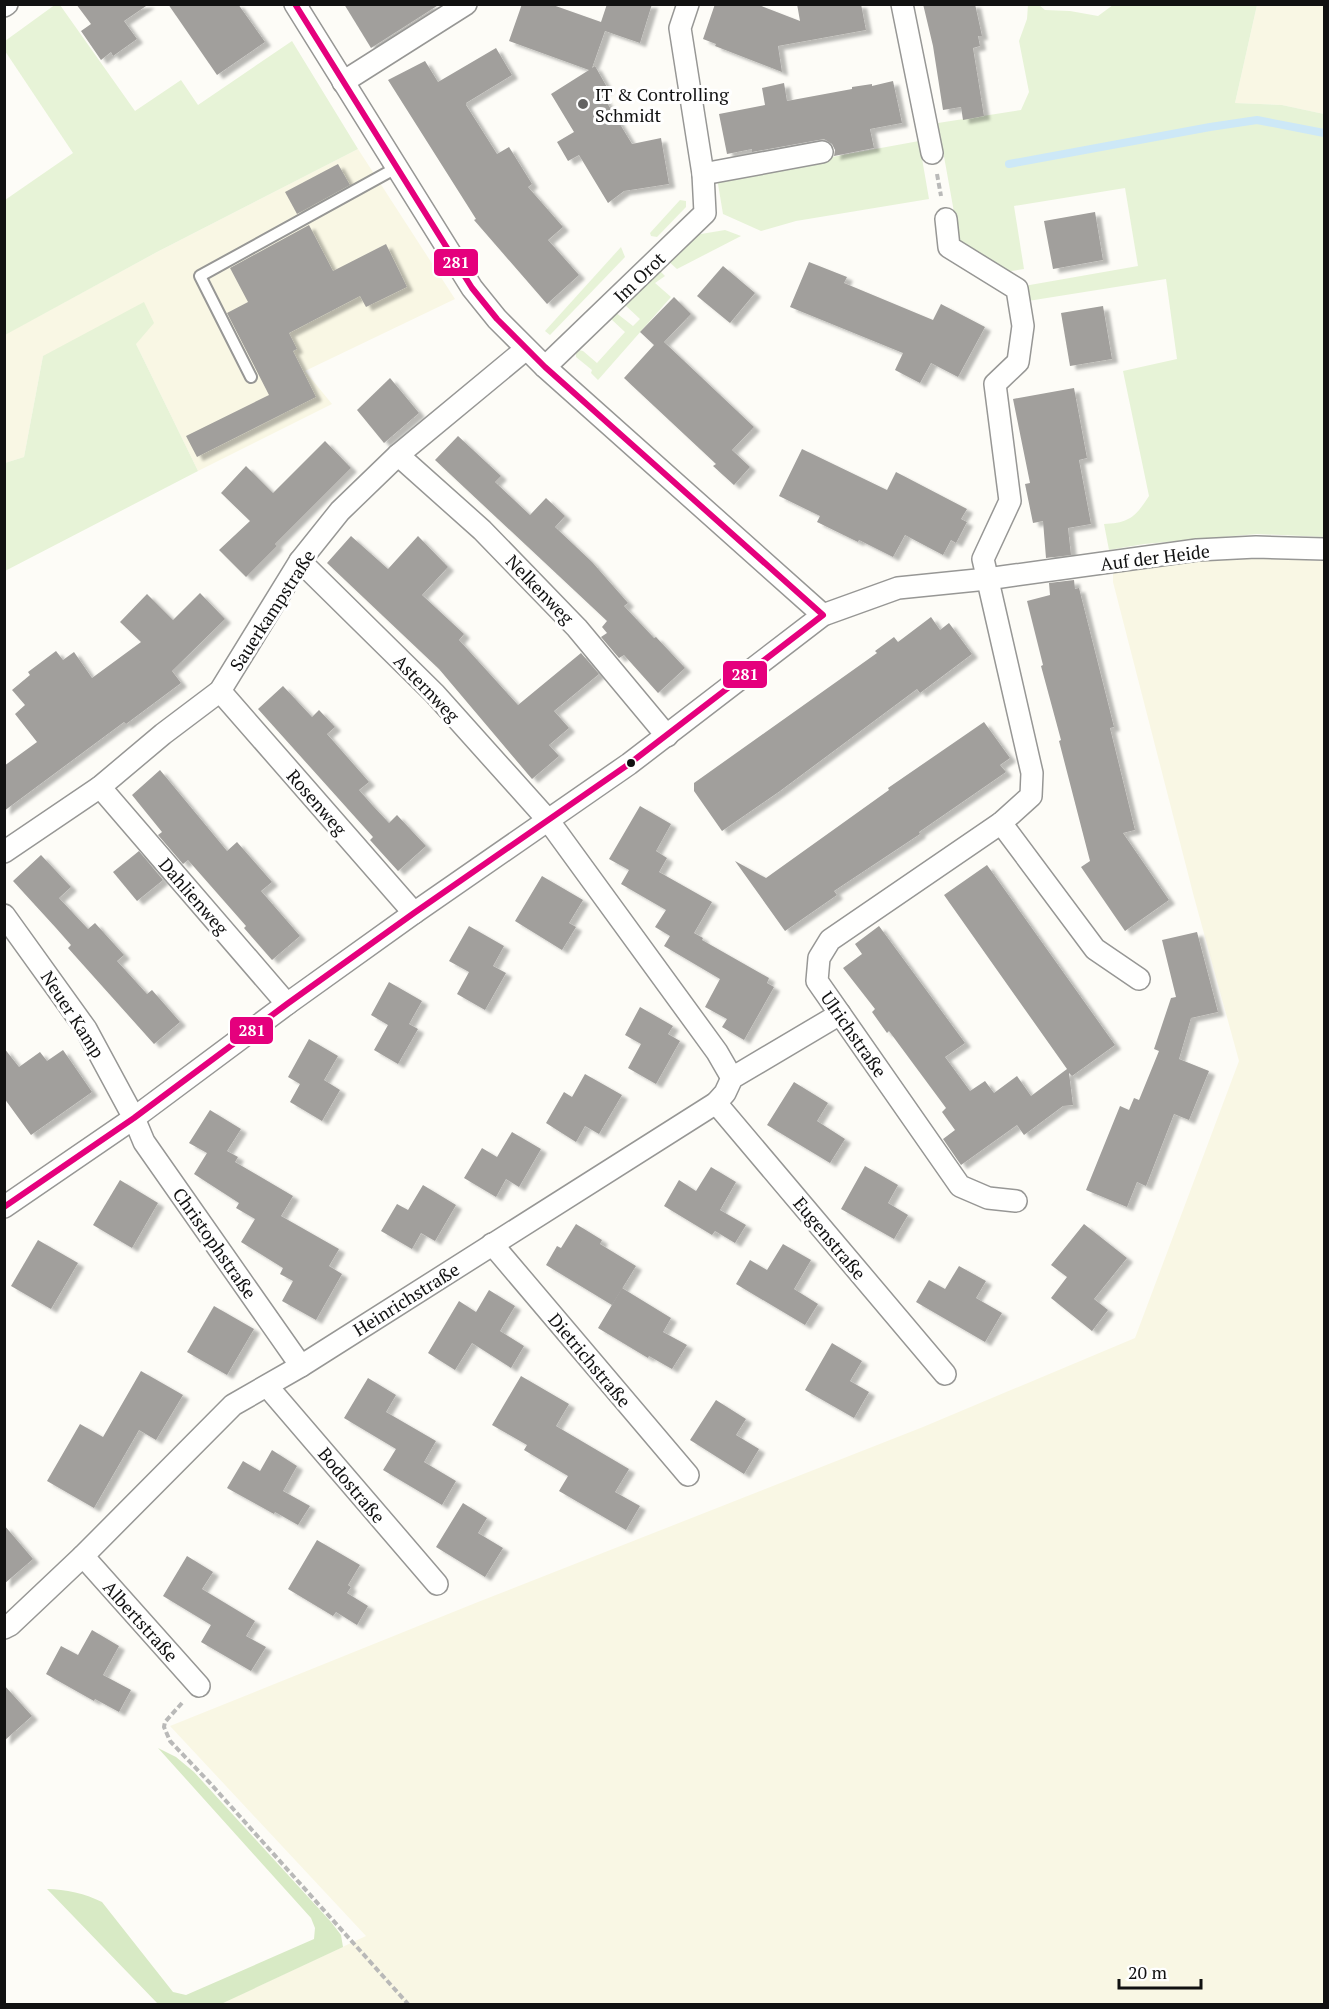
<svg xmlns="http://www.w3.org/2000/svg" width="1329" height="2009" font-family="'PT Serif',serif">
<defs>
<filter id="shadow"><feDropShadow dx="6" dy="4" stdDeviation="1.5" flood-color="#0004"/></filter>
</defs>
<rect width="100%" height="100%" fill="#fdfcf7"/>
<g fill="#f9f7e4">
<polygon points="1257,5 1324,5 1324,114 1282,105 1235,103"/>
<polygon points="358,149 455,299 305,371 332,404 198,471 136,344 43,356 24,457 5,463 4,335 157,252"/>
<polygon points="1258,558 1324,561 1324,2004 220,2004 366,1936 170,1726 478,1602 923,1427 1135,1338 1239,1061 1194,897 1113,582 1113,571 1185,562"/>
</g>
<g fill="#e7f3d7">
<polygon points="56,4 60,5 135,111 181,80 198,105 292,41 358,149 157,252 5,335 5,200 73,153 5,51 5,41"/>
<path d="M1028 5H1039L1045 10 1070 11 1098 16 1113 5H1257L1235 103 1282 105 1324 114V537L1257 534 1144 544 1109 550 1104 524C1130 523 1136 516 1149 496L1123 371 1177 359 1166 279 1028 301 1024 286 1138 266 1125 188 1014 206 1024 269 1006 272 967 249 959 240 938 123 1021 110 1029 92 1019 41 1027 19Z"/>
<polygon points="919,141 929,199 796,221 761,231 723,214 717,178"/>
<polygon points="680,200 686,201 686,207 657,237 651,236 650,233"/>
<polygon points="725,230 741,236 677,269 667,260 695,235"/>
<polygon points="621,247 625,257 550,335 545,331"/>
<polygon points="658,269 665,276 655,283 671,297 598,380 591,373 592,370 576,357 576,353 579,350 583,351 597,363 625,332 610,318 615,312 633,326 640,319 624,304"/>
<polygon points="144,302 154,323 136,344 198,471 5,571 5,463 24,457 43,356"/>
</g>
<path fill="#d8eac5" d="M158 1748 176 1757 194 1772 331 1922 341 1935 343 1947 221 2004H158L47 1889C65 1889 86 1894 102 1902L173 1992 186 1995 314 1939 315 1928 311 1918Z"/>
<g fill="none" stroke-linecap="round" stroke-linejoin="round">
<polyline stroke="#cde8f7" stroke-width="8" points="1009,164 1210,127 1257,120 1324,133"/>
</g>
<g fill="#a19f9c" filter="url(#shadow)">
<polygon points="76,4 149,4 124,21 137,39 113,56 111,52 101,60 81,31 91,24"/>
<polygon points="168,4 238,4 265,42 217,75"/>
<polygon points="344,4 440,4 371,48"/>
<polygon points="522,4 550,4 601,22 607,4 652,4 640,43 605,31 592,68 595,66 608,89 601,93 632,144 661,138 669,184 624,191 608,203 579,155 568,161 557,142 574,132 551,94 589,70 509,41"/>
<polygon points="715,4 756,4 800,21 797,4 861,4 866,30 778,46 782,72 715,46 716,44 703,39"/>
<polygon points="923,4 975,4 982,36 978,36 980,46 973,48 984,116 963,120 961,107 943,110 933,46"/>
<polygon points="496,48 512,75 466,103 466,105 497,154 509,147 532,184 528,187 563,227 548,240 579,275 547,304 474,220 476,219 388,80 425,61 438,82"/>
<polygon points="893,81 902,123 870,129 874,148 834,156 835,150 832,144 824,139 752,152 752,149 727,154 719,114 765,105 762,88 784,83 787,101 852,89 852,87 872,84 872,86"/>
<polygon points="338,164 350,185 297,214 285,192"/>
<polygon points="1095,212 1103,260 1053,269 1044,221"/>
<polygon points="309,225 333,271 386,244 407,287 366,307 360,296 289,333 297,349 293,351 316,397 197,457 186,436 269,395 227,313 248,302 230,268"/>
<polygon points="809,262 847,277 844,283 933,320 941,304 985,327 958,377 931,363 920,383 895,370 903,353 790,307"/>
<polygon points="723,266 755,293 730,323 697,296"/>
<polygon points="674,297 691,314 664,342 754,427 732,450 750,467 734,485 713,466 716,464 624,378 654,345 640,332"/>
<polygon points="1103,306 1112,359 1070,366 1061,313"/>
<polygon points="390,378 419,413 384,443 357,410"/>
<polygon points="1074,388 1087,458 1079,460 1091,524 1068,528 1071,555 1046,558 1043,521 1033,523 1025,484 1030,483 1013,399"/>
<polygon points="458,436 501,476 495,482 530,515 546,498 565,516 555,527 592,562 628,603 624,606 654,638 656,637 685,668 658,693 624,655 619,658 601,637 607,633 602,627 607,621 435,460"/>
<polygon points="325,441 351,468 275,544 277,546 246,577 219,550 250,521 221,493 246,466 273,493"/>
<polygon points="802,449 887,490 896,472 967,509 961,519 967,522 956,543 951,540 943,555 905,535 893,557 859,540 858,542 817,522 820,516 779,496"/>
<polygon points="351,536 388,569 418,536 448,567 422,595 464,634 459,640 518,705 581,653 599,674 554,711 569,728 549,745 559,756 532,779 439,669 327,563"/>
<polygon points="1074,580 1075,589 1079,588 1114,727 1110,728 1135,830 1123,833 1169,900 1125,931 1081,867 1090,861 1059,741 1061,740 1041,666 1043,665 1027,601 1050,595 1049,583"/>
<polygon points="200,593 225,619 172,671 181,683 126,724 124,722 4,811 4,766 37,742 15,714 25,705 12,690 30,675 28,672 56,651 63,660 74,652 92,678 141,642 120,622 147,594 173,620"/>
<polygon points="931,617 940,630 949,623 972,654 920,693 917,689 780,791 722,831 694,791 694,783 877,653 875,651 894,637 898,642"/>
<polygon points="283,686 312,717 319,710 335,727 327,734 369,782 359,790 373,806 389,823 397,815 426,846 398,871 370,840 373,837 258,709"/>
<polygon points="984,722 1010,758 1000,765 1006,772 919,832 920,834 834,891 837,895 785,931 735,861 766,878 889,790 888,788"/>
<polygon points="160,770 227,851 237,842 272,882 261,891 300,936 272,960 244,928 246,926 188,860 183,864 158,835 162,832 132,795"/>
<polygon points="640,806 671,824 656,851 667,858 659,872 712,902 694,933 703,938 702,940 769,978 767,983 774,987 744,1040 722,1027 727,1019 705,1007 720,979 664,946 670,936 655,927 666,910 621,884 629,870 609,859"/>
<polygon points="139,851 163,880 137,901 113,872"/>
<polygon points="41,855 71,887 59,898 88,929 95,923 124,955 117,961 147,994 152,990 180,1022 154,1044 68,948 71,945 56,928 13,881"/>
<polygon points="987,865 1115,1045 1072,1076 1069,1073 1073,1105 1063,1106 1024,1135 1017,1125 961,1165 943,1139 955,1130 942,1112 946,1108 889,1031 887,1033 872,1012 875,1009 843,968 862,954 855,944 879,926 965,1043 945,1057 970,1091 985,1081 994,1093 1017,1076 1031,1096 1067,1069 944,895"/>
<polygon points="542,876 583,900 569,923 576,927 562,950 515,921"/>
<polygon points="469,926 504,946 493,966 506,973 485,1010 457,994 469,972 449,961"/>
<polygon points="1197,932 1218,1012 1191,1018 1179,1059 1209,1071 1189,1120 1174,1114 1146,1186 1137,1182 1127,1207 1086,1190 1120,1106 1129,1110 1134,1098 1139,1100 1159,1051 1154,1049 1171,998 1176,997 1162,940"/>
<polygon points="389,982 422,1001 409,1024 418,1029 398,1064 374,1050 388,1025 371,1015"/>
<polygon points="640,1007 673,1026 668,1034 680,1041 656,1084 628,1068 641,1044 625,1035"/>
<polygon points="309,1039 338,1056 324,1080 340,1090 322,1121 290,1102 300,1084 288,1077"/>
<polygon points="4,1048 19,1067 40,1052 47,1061 63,1050 92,1092 31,1135 4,1098"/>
<polygon points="585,1074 622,1095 599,1134 585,1126 576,1142 546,1123 564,1092 572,1097"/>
<polygon points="794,1082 828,1103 817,1121 845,1139 830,1163 767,1125"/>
<polygon points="210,1110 241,1129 227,1151 238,1157 235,1162 293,1196 281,1216 339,1249 329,1266 342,1274 316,1320 282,1301 293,1281 280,1274 283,1268 241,1242 255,1219 236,1208 239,1203 194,1174 207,1153 189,1143"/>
<polygon points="512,1132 541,1149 519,1187 506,1179 496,1197 464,1178 482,1148 497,1157"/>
<polygon points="865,1166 898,1185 888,1203 908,1215 894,1239 841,1209"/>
<polygon points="711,1167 736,1182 720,1210 746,1225 735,1243 715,1231 712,1235 664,1206 679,1180 696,1191"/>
<polygon points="120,1180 158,1203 132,1248 93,1225"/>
<polygon points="423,1185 456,1205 435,1241 421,1233 412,1249 381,1231 397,1204 408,1210"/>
<polygon points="576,1224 602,1240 600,1244 636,1266 612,1305 546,1265 557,1246 561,1248"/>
<polygon points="1084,1224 1127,1258 1094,1299 1108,1310 1092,1331 1051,1298 1067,1277 1051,1265"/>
<polygon points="38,1240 78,1263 51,1309 11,1286"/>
<polygon points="783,1244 811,1260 794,1289 818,1304 805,1325 736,1284 750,1260 767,1270"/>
<polygon points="959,1266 986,1281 976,1298 1002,1313 985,1342 916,1302 929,1280 945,1289"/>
<polygon points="622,1288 671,1318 663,1332 687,1345 672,1369 649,1356 648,1358 598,1328"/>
<polygon points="489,1290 515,1306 500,1331 524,1346 511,1368 472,1343 455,1370 428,1353 459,1301 476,1312"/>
<polygon points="214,1306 254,1329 227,1375 187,1352"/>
<polygon points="832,1343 862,1361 850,1381 869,1392 854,1418 805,1390"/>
<polygon points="141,1371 183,1395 156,1440 139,1430 94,1508 47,1481 80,1424 103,1437"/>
<polygon points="521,1376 569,1404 556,1426 629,1469 615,1492 640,1506 626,1530 559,1491 568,1476 524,1450 527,1445 492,1425"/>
<polygon points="368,1378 396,1395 386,1412 436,1441 424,1462 456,1481 442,1505 383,1470 396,1449 344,1418"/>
<polygon points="716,1400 746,1419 736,1435 759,1449 744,1474 690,1440"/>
<polygon points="272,1450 297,1466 283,1491 310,1506 298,1525 275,1512 274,1514 227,1488 243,1461 260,1471"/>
<polygon points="463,1503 487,1518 478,1533 503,1548 485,1577 436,1547"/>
<polygon points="4,1525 33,1559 4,1584"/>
<polygon points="317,1540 360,1565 348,1585 351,1587 347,1593 368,1606 357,1625 336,1612 333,1616 288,1589"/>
<polygon points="187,1556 213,1572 202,1589 255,1621 246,1636 266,1647 251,1671 201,1642 211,1625 163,1596"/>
<polygon points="92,1630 119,1646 103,1675 131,1690 119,1712 95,1699 94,1701 46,1674 61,1646 78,1655"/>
<polygon points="4,1685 32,1716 4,1741"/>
</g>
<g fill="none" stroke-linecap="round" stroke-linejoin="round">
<g stroke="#979795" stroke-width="14">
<polyline id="lane" points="251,377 200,276 396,168"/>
</g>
<g stroke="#979795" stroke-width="24">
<g id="street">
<polyline points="295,4 472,288 497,319 545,367 823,615"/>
<polyline points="902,4 932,153"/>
<polyline points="4,6 7,4"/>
<polyline points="343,82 466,4"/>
<polyline points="703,174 822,152"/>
<polyline points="946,219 949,247 1017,289 1023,326 1018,362 995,384 1010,501 983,559 1032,773 1031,796 1001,823 830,940 819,958 817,981 960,1186 988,1198 1016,1201"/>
<polyline points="545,367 705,213 703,174 680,28 688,4"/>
<polyline points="398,455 482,530 577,628 667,736"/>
<polyline points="300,561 435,694 548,820 717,1052 732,1078"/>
<polyline points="220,691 414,913"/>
<polyline points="100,787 287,1004"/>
<polyline points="1001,823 1095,949 1139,979"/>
<polyline points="4,852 100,787 163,734 220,691 300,561 340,511 398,455 526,349"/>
<polyline points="4,915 86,1029 134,1118 144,1142 301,1366"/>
<polyline points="716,1103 945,1374"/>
<polyline points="4,1207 134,1118 287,1004 414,913 629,764 823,615 898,588 987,579 1197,550 1256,547 1324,549"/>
<polyline points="492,1244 688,1475"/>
<polyline points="267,1386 437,1584"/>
<polyline points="83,1556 199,1686"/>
<polyline points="4,1628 10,1625 83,1556 233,1405 301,1366 716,1103 725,1093 732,1078 840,1014"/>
</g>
</g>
<g stroke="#b9b9b8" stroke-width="4" stroke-dasharray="6 3" stroke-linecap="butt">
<polyline points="937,174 941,196"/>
<polyline points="182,1703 165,1722 164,1727 170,1741 209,1782 408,2004"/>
</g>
<use href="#lane" stroke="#fffffe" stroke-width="10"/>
<use href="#street" stroke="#fffffe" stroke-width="21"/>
<g stroke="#fff" stroke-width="10">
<polyline id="bus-1" points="4,1207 134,1118 287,1004 414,913 629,764 823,615 545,367 497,319 472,288 295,4"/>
</g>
<use href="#bus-1" stroke="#e5007d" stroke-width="6"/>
</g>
<circle fill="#646362" stroke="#fff" stroke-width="2" cx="583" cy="104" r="6"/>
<circle fill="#111" stroke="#fff" stroke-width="2" cx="631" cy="763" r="5"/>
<g text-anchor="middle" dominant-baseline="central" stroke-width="6" stroke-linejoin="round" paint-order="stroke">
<g font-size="18" fill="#111" stroke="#fff" text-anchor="start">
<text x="595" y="94">IT &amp; Controlling<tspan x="595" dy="21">Schmidt</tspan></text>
</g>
<g font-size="18" fill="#111" stroke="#fff">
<text transform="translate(639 277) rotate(-44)">Im Orot</text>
<text transform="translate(1155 557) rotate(-7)">Auf der Heide</text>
<text transform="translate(540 589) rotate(46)">Nelkenweg</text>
<text transform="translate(272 610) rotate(-57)">Sauerkampstraße</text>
<text transform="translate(427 688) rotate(46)">Asternweg</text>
<text transform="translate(317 802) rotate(49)">Rosenweg</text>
<text transform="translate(194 896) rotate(49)">Dahlienweg</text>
<text transform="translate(73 1014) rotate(57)">Neuer Kamp</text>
<text transform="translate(854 1034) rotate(55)">Ulrichstraße</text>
<text transform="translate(830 1238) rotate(50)">Eugenstraße</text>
<text transform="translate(215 1243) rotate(55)">Christophstraße</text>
<text transform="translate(406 1299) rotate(-32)">Heinrichstraße</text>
<text transform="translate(590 1360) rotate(50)">Dietrichstraße</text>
<text transform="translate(352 1485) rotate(50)">Bodostraße</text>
<text transform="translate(141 1621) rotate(48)">Albertstraße</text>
</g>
</g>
<g stroke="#fff" stroke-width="2">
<rect x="433" y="248" width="46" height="29" rx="6" fill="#e5007d"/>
<rect x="722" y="660" width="46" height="29" rx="6" fill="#e5007d"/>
<rect x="229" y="1016" width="45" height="29" rx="6" fill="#e5007d"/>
</g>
<g font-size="16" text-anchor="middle" font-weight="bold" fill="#fff">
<text x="456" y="268">281</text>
<text x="745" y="680">281</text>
<text x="252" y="1036">281</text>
</g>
<rect width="1329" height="2009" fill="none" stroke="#111111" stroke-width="12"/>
<path d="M1119 1979v9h82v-9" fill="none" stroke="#111111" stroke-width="3"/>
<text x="1128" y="1979" font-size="18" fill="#111111" stroke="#ffffff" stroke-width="4.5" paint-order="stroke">20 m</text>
</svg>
